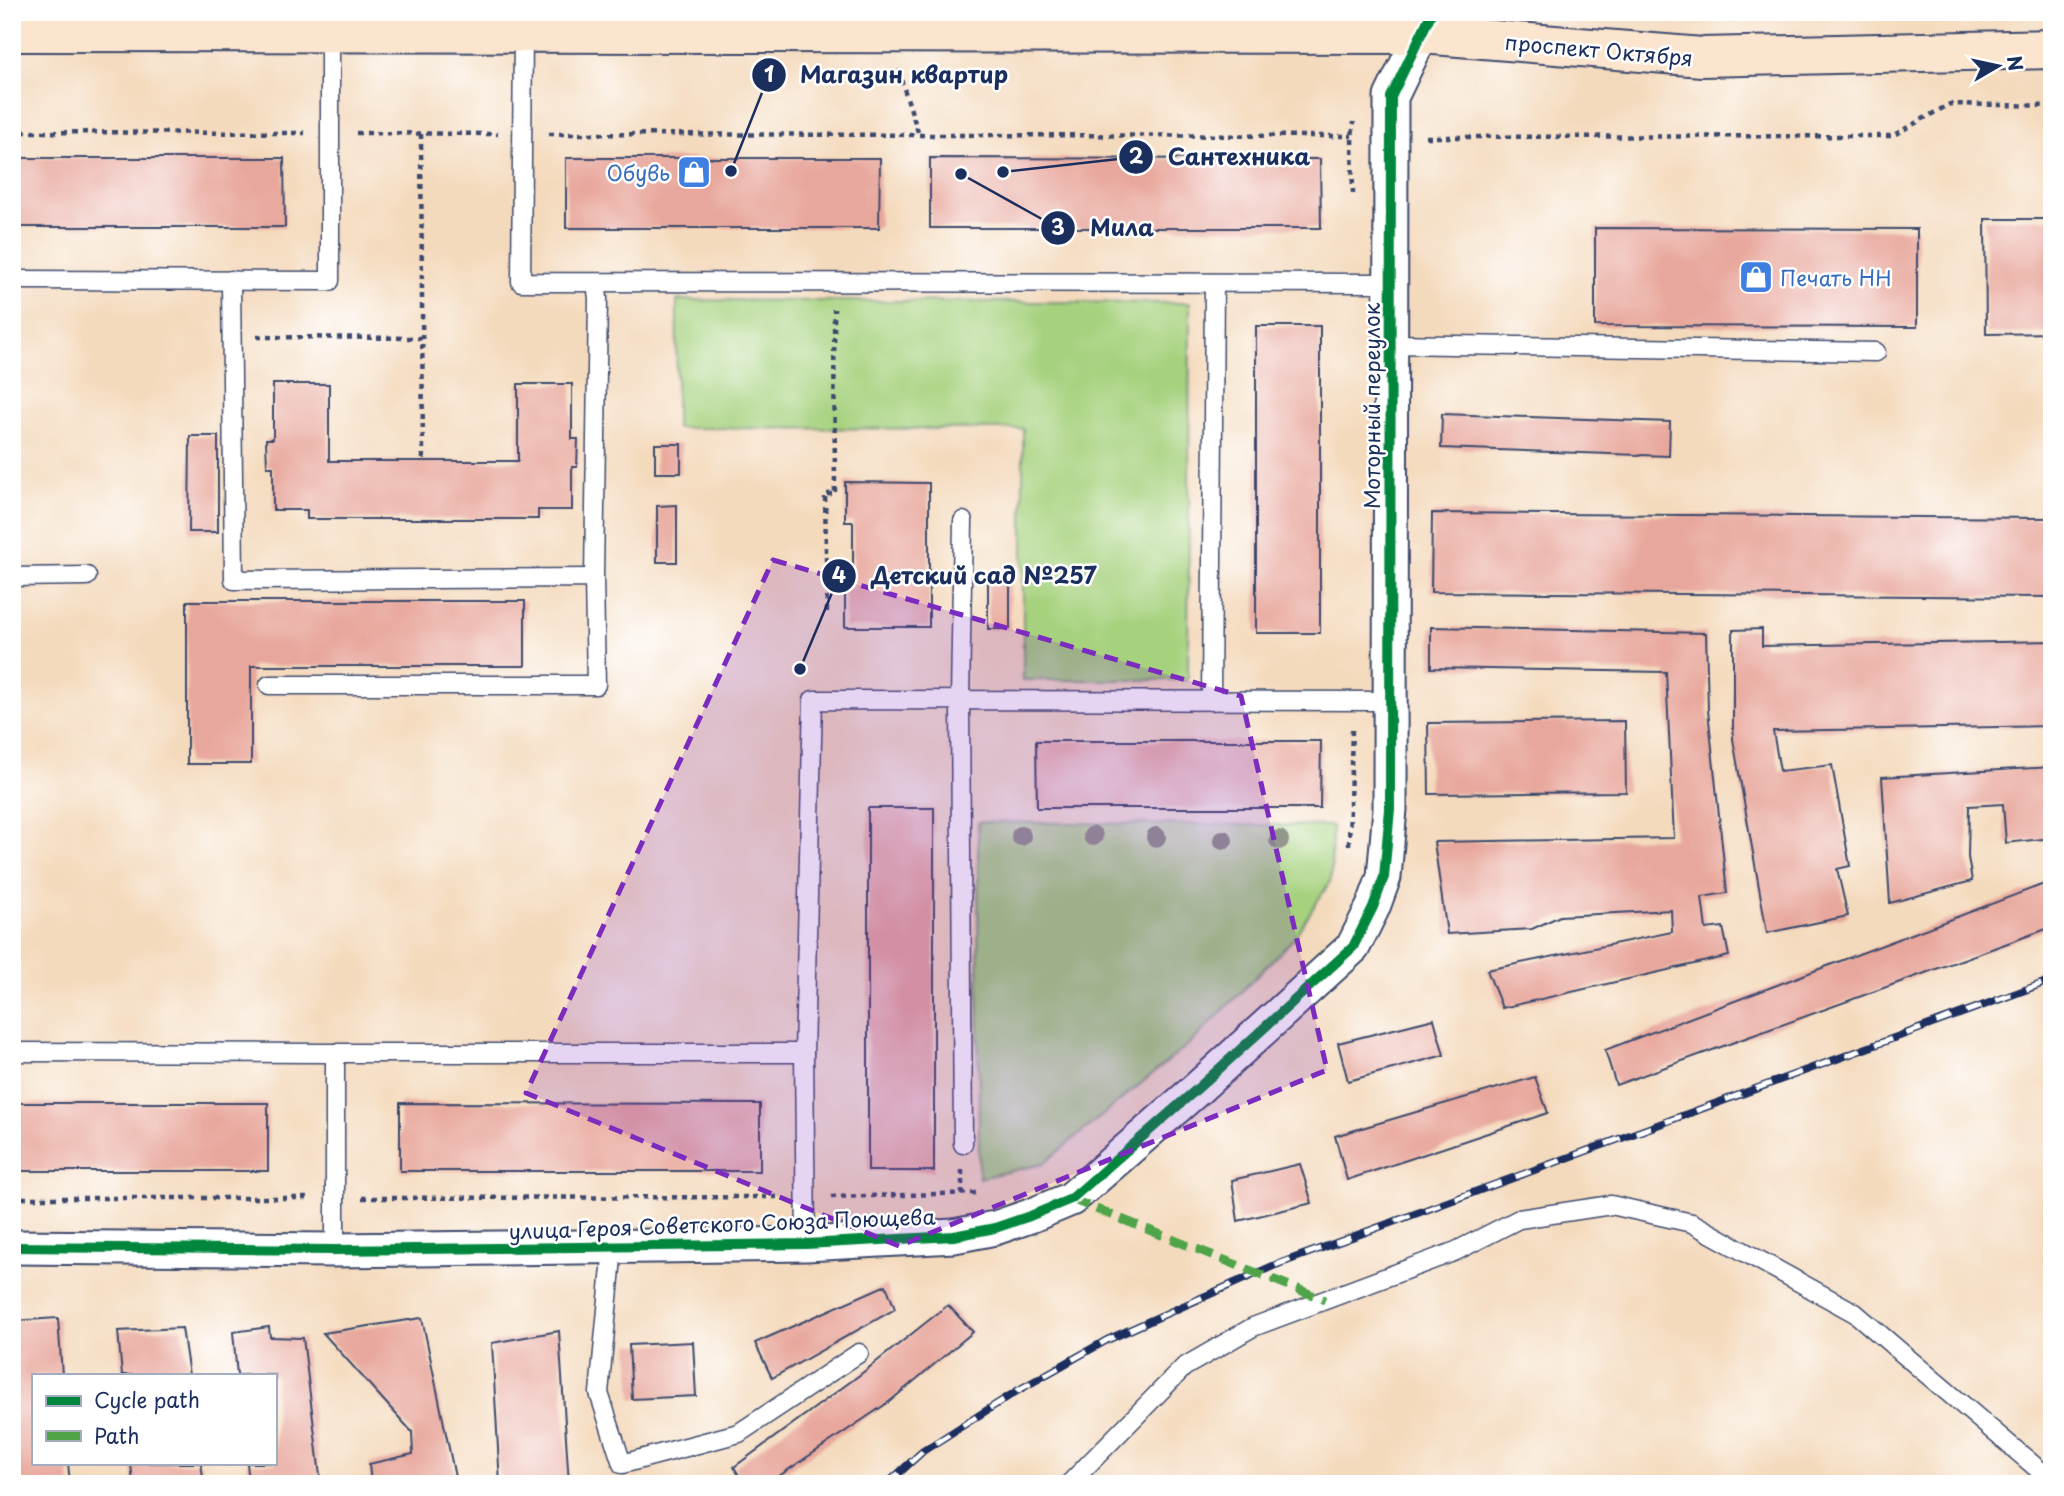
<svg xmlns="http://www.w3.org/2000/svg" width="2064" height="1496" font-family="'Playpen Sans',sans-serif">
<rect width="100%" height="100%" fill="#fff"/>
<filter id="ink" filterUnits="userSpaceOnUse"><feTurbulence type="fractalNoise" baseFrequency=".0143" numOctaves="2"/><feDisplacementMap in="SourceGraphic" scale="14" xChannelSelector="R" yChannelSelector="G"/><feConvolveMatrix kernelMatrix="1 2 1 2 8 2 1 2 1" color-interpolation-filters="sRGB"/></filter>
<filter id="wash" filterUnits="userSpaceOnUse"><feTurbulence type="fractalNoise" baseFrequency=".00686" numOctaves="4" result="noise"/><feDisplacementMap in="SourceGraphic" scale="28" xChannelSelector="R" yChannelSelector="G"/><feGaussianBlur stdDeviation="1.57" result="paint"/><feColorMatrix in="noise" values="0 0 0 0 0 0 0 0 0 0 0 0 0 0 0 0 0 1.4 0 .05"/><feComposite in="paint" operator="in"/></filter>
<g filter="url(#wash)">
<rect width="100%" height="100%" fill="#f4dabd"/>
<g fill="#a6d17d" stroke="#60806e" stroke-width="2">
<polygon points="677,300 1190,303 1188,680 1023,680 1023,429 676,428"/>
<polygon points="978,822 1332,826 1331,880 1293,939 1195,1039 1043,1164 979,1178"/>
</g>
<g id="blocks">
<g fill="#e8a79c">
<polygon points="12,158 284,158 285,227 12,227"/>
<polygon points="566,158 880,158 879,228 566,228"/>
<polygon points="930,158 1320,159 1321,228 930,228"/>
<polygon points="1985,219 2052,219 2052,333 1986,334"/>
<polygon points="1595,228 1917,229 1917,327 1595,326"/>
<rect x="1256" y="326" width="64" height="307"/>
<polygon points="273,384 329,384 329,461 518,461 518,384 572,384 572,439 578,439 577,467 572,467 572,510 538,510 538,519 307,519 307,510 273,510 273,467 267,467 266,439 273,439"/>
<polygon points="1442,414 1670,422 1669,456 1441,448"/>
<polygon points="190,436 218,436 218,532 189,532"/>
<rect x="655" y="444" width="26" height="29"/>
<polygon points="845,482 929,483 929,627 845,627 845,588 853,588 853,522 845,522"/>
<polygon points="677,505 677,562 657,562 657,506"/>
<polygon points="1432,513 2052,518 2052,597 1431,592"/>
<rect x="988" y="577" width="22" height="52"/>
<polygon points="187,601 525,601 525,666 251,666 251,764 187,764"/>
<polygon points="1431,627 1706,633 1708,710 1727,893 1702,897 1706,929 1723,927 1729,956 1502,1008 1487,970 1672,932 1671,910 1560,916 1532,929 1447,934 1434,842 1674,838 1666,672 1431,668"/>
<polygon points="1762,629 1762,646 2052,641 2052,726 1773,731 1780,771 1832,765 1850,866 1837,869 1848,916 1767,933 1733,739 1733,630"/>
<polygon points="1625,721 1626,792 1429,794 1428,723"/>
<polygon points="1036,741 1321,741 1320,808 1037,808"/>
<polygon points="2052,767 2052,838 2006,843 2003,804 1969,806 1968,857 1972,881 1890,903 1882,777"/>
<rect x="868" y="808" width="66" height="363"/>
<polygon points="2052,881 2052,927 1616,1085 1605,1050"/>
<polygon points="1434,1019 1444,1055 1348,1081 1338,1043"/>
<polygon points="1535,1077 1548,1113 1347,1180 1335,1136"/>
<rect x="12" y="1103" width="256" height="68"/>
<polygon points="400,1103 760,1104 760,1171 400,1171"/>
<polygon points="1300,1164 1312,1203 1238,1221 1232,1180"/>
<polygon points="886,1285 895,1309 772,1378 755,1343"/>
<polygon points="948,1305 973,1332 889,1402 767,1484 744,1484 734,1467 861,1374"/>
<polygon points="58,1318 62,1375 33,1375 33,1463 68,1463 70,1484 12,1484 12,1321"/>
<polygon points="422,1318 455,1477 426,1484 371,1484 369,1464 413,1454 412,1432 323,1333"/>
<polygon points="269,1327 270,1337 303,1338 321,1484 249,1484 247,1463 275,1463 275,1375 237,1375 233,1332"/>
<polygon points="182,1328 189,1375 122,1375 118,1331"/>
<polygon points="559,1331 569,1484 500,1484 492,1343"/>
<polygon points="693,1342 696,1396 632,1399 629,1345"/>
<polygon points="131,1463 201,1463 204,1484 133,1484"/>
</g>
</g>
</g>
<g filter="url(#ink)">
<use href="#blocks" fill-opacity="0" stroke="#3c496c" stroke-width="2"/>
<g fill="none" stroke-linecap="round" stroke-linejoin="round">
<g stroke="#3c496c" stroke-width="21">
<g id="lane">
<polyline points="523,33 521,282 1390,283"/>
<polyline points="12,280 330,281 330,33"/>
<polyline points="231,280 234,580 594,578 596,685 269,685"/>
<polyline points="1390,344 1876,352"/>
<polyline points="12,577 87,576"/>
<polyline points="594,578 598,298 596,283"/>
<polyline points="1211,701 1214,283"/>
<polyline points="12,1052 335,1053 335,1250"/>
<polyline points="335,1053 804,1053"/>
<polyline points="963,1144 960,700 963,521"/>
<polyline points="806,1244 804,1053 813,700 1391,701"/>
<polyline points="613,1247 599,1393 622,1464 739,1433 859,1353"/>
<polyline points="1069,1484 1184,1367 1253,1327 1456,1251 1519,1219 1611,1205 1692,1223 1855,1313 2052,1481"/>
</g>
</g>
<g stroke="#3c496c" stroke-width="37">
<polyline id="street" points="12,1247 335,1250 806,1244 954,1236 995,1228 1030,1216 1071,1199 1197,1089 1353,947 1373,907 1384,877 1390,809 1391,97 1432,12"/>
</g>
<g stroke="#3c496c" stroke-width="42">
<polyline id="secondary" points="12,32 1422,34 1702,57 2052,49"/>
</g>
<g stroke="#3c496c" stroke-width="4.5" stroke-dasharray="5 5" stroke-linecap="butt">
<polyline points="898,70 919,135"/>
<polyline points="12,132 305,133"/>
<polyline points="356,133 498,134"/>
<polyline points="421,134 423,461"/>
<polyline points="549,134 1352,136"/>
<polyline points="1426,137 1892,136 1950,104 2052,106"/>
<polyline points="1353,194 1352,136 1354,122"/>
<polyline points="257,337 422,338"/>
<polyline points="827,612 825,494 835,494 834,309"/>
<polyline points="1349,845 1352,728"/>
<polyline points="962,1195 962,1168"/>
<polyline points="831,1197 976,1193"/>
<polyline points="12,1198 308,1198"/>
<polyline points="362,1198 780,1197"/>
</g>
<use href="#lane" stroke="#fff" stroke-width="18"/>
<use href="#street" stroke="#fff" stroke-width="33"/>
<use href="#secondary" stroke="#fbe5cf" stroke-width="38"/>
<g stroke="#1b2f5e" stroke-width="8">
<polyline id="rail" points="887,1484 923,1451 1017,1391 1107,1340 1273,1266 2052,980"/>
</g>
<use href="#rail" stroke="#fff" stroke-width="5" stroke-dasharray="16" stroke-linecap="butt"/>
<polyline stroke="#4fa44a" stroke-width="9" stroke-dasharray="18 9" stroke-linecap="butt" points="1071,1199 1325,1300"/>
<g stroke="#fff" stroke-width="15">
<polyline id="cycleway" points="12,1247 335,1250 806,1244 954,1236 995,1228 1030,1216 1071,1199 1197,1089 1353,947 1373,907 1384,877 1390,809 1391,97 1432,12"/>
</g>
<use href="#cycleway" stroke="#00873e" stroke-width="10"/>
</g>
<g fill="#94978e">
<circle cx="1021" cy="836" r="10"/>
<circle cx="1093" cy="836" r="10"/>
<circle cx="1156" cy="837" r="10"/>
<circle cx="1223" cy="840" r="10"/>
<circle cx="1279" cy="840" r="10"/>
</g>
</g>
<path fill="#7b2cbf" fill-opacity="0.2" stroke="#7b2cbf" stroke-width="5" stroke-dasharray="14 9" stroke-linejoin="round" d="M773 560 1241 696 1327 1070 899 1246 526 1093Z"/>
<defs>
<g id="shop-square" transform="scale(1.75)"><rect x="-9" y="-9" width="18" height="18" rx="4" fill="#3f7fe0" stroke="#fff"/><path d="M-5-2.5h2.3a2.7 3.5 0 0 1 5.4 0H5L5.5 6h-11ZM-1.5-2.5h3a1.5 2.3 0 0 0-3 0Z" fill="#fff"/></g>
</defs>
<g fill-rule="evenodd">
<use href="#shop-square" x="694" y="172"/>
<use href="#shop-square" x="1756" y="277"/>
</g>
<g text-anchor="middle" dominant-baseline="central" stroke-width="5" stroke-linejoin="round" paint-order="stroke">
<g font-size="21" fill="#1b2f5e" stroke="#fff">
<text transform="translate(1599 49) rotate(5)">проспект Октября</text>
<text transform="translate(1371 406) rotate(-90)">Моторный переулок</text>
<text transform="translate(722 1223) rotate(-2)">улица Героя Советского Союза Поющева</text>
</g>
<g font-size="21" fill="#366cbe" stroke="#fff" text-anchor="end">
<text x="670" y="172">Обувь</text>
<text x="1780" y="277" text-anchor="start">Печать НН</text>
</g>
</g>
<path fill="none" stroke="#1b2f5e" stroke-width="2.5" d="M731 171L769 75M1003 172L1136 157M961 174L1058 228M800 669L839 576"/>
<g fill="#1b2f5e" stroke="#fff" stroke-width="2.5">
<circle cx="731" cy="171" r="7"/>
<circle cx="1003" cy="172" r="7"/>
<circle cx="961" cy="174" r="7"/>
<circle cx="800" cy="669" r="7"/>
<circle cx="769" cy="75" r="18"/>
<circle cx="1136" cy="157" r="18"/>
<circle cx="1058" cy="228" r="18"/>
<circle cx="839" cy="576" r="18"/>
</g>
<g font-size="21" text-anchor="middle" font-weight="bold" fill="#fff">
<text x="769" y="82">1</text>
<text x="1136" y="164">2</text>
<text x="1058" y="235">3</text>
<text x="839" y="583">4</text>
</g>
<g font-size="23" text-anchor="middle" font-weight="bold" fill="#1b2f5e" stroke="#fff" stroke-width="5" stroke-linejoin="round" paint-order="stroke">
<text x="904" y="83">Магазин квартир</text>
<text x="1239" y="165">Сантехника</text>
<text x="1122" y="236">Мила</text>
<text x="984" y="584">Детский сад №257</text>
</g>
<rect width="2064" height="1496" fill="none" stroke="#fff" stroke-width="42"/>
<rect x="32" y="1374" width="245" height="91" fill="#ffffff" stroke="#a4acbf" stroke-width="2"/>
<rect x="46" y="1396" width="35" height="10" fill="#00873e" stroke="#a4acbf" stroke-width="2"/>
<text x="94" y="1408" font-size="21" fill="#1b2f5e">Cycle path</text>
<rect x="46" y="1431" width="35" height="10" fill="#4fa44a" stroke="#a4acbf" stroke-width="2"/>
<text x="94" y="1444" font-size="21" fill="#1b2f5e">Path</text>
<g transform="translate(1998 66) rotate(81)" stroke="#ffffff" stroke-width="5" paint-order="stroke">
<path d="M0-5L12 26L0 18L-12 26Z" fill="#1b2f5e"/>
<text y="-10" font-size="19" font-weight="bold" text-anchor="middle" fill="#1b2f5e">N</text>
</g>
</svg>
